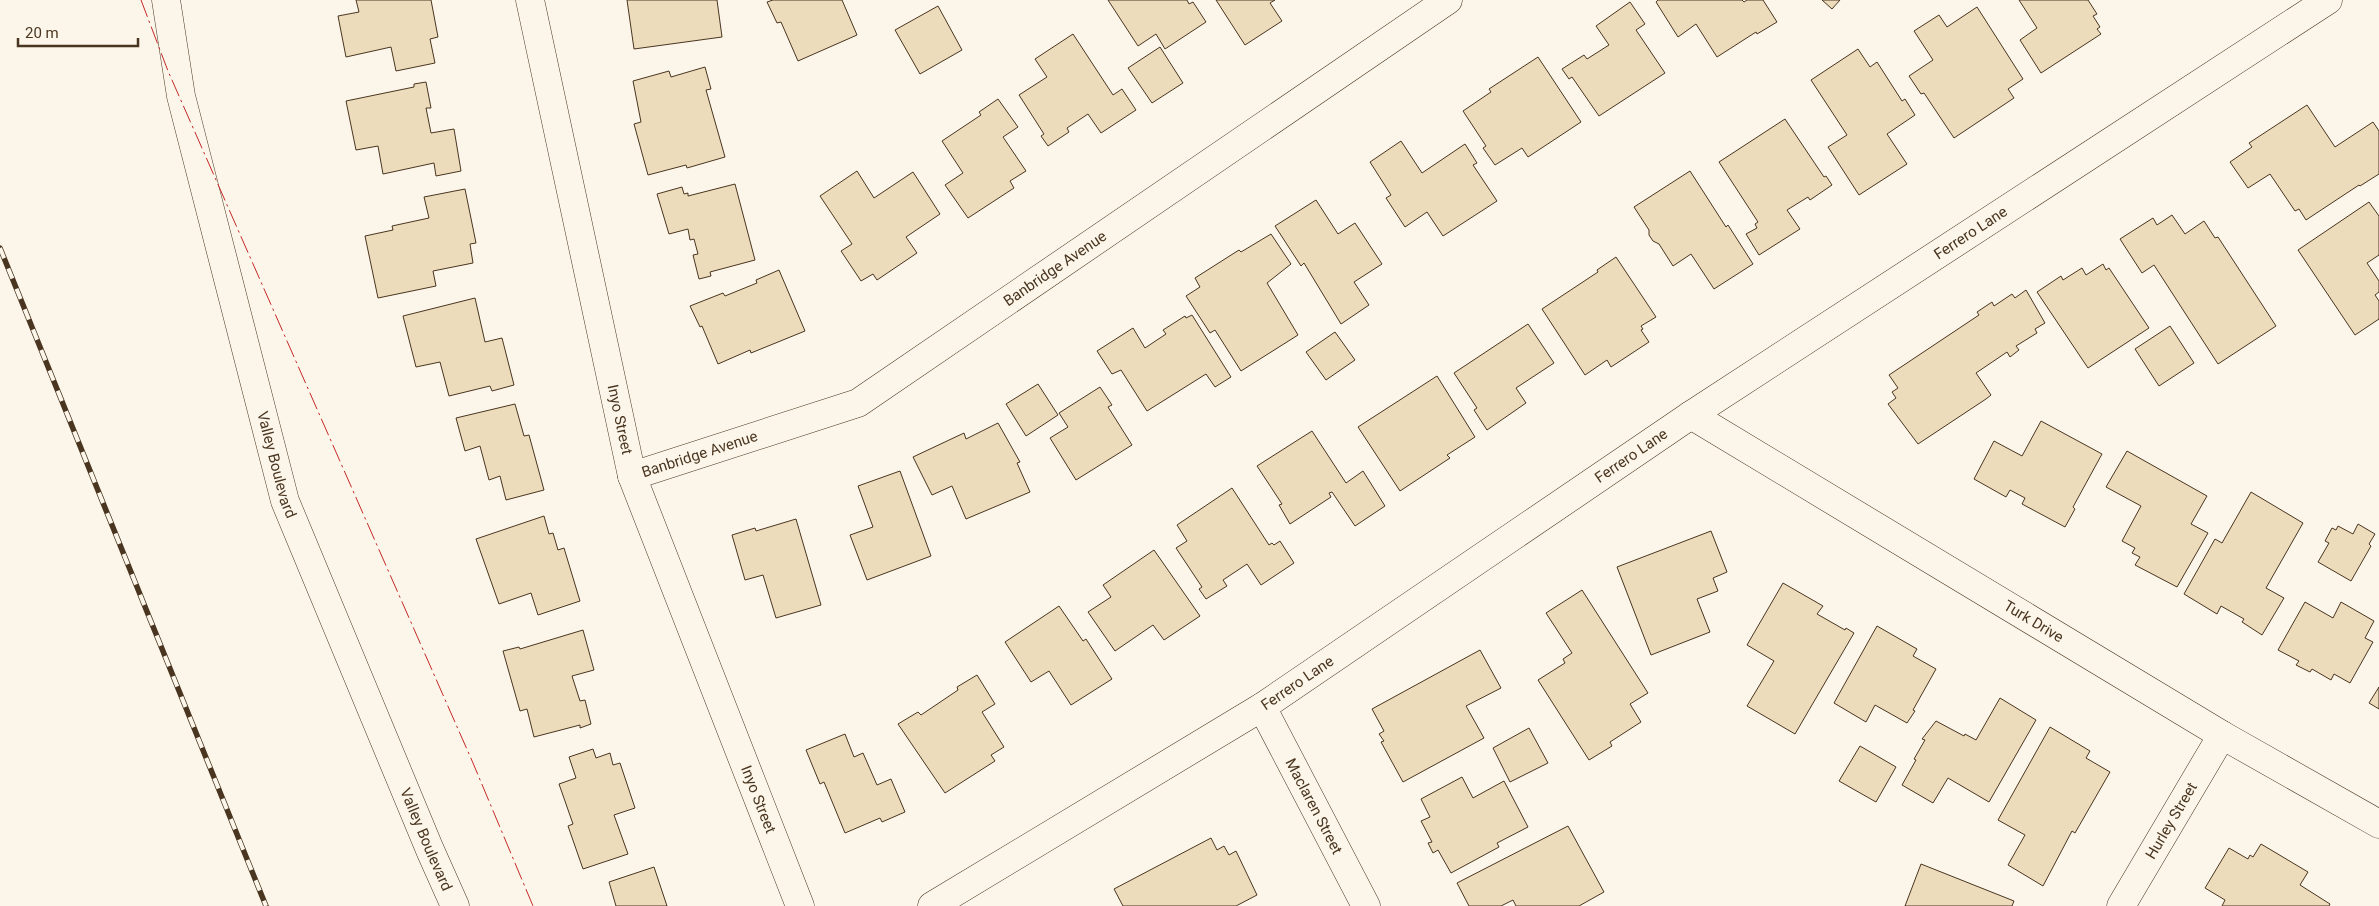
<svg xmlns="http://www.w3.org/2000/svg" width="2379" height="906" font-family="Roboto,sans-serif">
<rect width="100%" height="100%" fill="#fbf6e9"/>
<g fill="#ecdcbc" stroke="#4a3520">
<polygon points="356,0 431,0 438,37 430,39 435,63 396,71 391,47 346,57 338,16 359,12"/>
<polygon points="627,0 717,0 722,37 634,49"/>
<polygon points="773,0 842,0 857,35 798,61 781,22 777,23 767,2"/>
<polygon points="1108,0 1187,0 1189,4 1193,2 1206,22 1165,49 1156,34 1138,46"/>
<polygon points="1216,0 1275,0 1270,3 1282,21 1245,45"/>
<polygon points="1658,0 1742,0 1744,2 1747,0 1763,0 1777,22 1757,34 1756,32 1717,57 1696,24 1678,37 1656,2"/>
<polygon points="1822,0 1840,0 1832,9"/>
<polygon points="2019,0 2088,0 2097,14 2093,16 2100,27 2097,29 2101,34 2041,73 2020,40 2037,28"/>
<polygon points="1630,2 1645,24 1636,30 1665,73 1599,116 1572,77 1569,79 1562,69 1584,55 1587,59 1609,45 1596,26"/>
<polygon points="938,6 962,50 920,74 895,30"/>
<polygon points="1977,7 2023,79 2008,89 2014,98 1954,138 1924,93 1921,94 1909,76 1933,60 1914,31 1939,15 1947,27"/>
<polygon points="1073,34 1113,95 1122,89 1136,110 1101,133 1088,114 1067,128 1069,132 1048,146 1041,136 1044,134 1019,95 1047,77 1035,59"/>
<polygon points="1160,47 1183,83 1152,103 1128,68"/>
<polygon points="1858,49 1870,67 1877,62 1902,101 1905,99 1915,115 1887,134 1907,164 1859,195 1828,147 1847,135 1811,80"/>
<polygon points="1538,57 1581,122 1528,157 1522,148 1495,165 1483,148 1486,146 1463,111 1491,92 1489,89"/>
<polygon points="705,67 711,89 706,90 725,157 687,168 686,165 648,175 634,124 641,122 633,81 669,71 671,77"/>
<polygon points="426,82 431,108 426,108 431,133 454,129 461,171 436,176 434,163 383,174 378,146 356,150 346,101 414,87 414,84"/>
<polygon points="998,99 1018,127 1003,137 1026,171 1010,181 1014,188 968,218 945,185 963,173 942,141 981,115 979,112"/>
<polygon points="2307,105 2335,147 2373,122 2379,131 2379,174 2360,186 2359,185 2306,220 2299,209 2295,211 2270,174 2248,188 2230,162 2252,147 2249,143"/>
<polygon points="1785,119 1824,177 1826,176 1832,185 1810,200 1808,197 1787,210 1800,229 1759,255 1746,234 1757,228 1755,224 1758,222 1719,162"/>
<polygon points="1401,141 1422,173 1465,144 1477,163 1473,165 1497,201 1443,236 1427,212 1405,227 1386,198 1391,195 1370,162"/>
<polygon points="857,171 874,198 913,172 940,214 906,237 917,253 877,280 873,274 861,281 841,251 852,244 820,196"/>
<polygon points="1690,171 1726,227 1728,225 1753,264 1714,289 1691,254 1673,266 1659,244 1653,241 1649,235 1649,230 1634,207"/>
<polygon points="735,184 755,260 710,272 711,276 699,279 693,255 698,254 694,239 690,240 688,229 669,234 657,194 682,187 684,194 688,193 688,196"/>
<polygon points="465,189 476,243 470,244 473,263 433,271 436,286 378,298 365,236 393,230 392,226 429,218 424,197"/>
<polygon points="1316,200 1338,234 1355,223 1382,264 1354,282 1369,305 1341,324 1304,263 1301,266 1275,226"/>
<polygon points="2369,202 2379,216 2379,255 2367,263 2379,281 2379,292 2375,295 2379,301 2379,319 2355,335 2298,250"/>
<polygon points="2172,215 2185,234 2204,221 2215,238 2218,237 2276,326 2218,364 2154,265 2142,273 2120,239 2153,218 2157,225"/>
<polygon points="1271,234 1291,264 1267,283 1298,335 1241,371 1215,330 1210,333 1186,296 1200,287 1195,278 1239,250 1241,252"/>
<polygon points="1616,257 1656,317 1641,326 1643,329 1641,330 1649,342 1611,367 1607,360 1585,375 1542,309 1598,272 1597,270"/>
<polygon points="2103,264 2106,270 2109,268 2149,328 2088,368 2037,292 2061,276 2063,280 2082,268 2086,275"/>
<polygon points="779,270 805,331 751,353 750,350 718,364 702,326 700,327 690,306 723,293 725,296 757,283 756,280"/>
<polygon points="2026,290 2045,323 2035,329 2037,333 2016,346 2019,350 2010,357 2007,352 1976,373 1991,395 1986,399 1918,444 1888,404 1896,398 1892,392 1898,388 1889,375 1979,315 1977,312 1992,302 1994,306 2012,294 2015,298"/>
<polygon points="475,298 485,342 502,338 514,385 492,391 490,386 449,396 440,362 416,367 403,316"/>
<polygon points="1192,315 1231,377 1215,387 1206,374 1147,411 1121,370 1112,374 1097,351 1133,328 1145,348 1166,334 1163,330 1185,316 1186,318"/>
<polygon points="1528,324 1554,363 1516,388 1526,403 1487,430 1474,410 1477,408 1454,373"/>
<polygon points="2170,326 2194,363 2159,386 2135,349"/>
<polygon points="1335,332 1355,360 1326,380 1306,352"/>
<polygon points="1437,376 1475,437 1447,455 1450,458 1400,491 1358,427"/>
<polygon points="1038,384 1058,415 1026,436 1006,404"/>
<polygon points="1100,387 1112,405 1108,407 1132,445 1076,480 1050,438 1068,427 1059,413"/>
<polygon points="515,404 524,436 529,435 544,490 506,500 500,476 489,480 480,446 465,451 456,418"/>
<polygon points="2041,421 2102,454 2073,507 2075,509 2065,527 2022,504 2025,498 2010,490 2006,497 1974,479 1994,441 2022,456"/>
<polygon points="998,423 1020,462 1017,463 1030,492 966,519 952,486 932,495 913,457 964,433 966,439"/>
<polygon points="1312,431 1346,483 1363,471 1385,506 1355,526 1332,492 1329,493 1331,497 1290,524 1279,505 1282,504 1257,466"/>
<polygon points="2127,451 2207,496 2191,524 2208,533 2177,587 2135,565 2140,557 2132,553 2135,548 2122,541 2141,506 2106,487"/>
<polygon points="900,471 931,556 867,580 850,535 873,527 858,486"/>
<polygon points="1232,488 1269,545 1272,543 1274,545 1280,541 1294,563 1261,585 1247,564 1223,580 1227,586 1206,599 1199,589 1202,587 1176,548 1187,541 1177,525"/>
<polygon points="2251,492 2303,523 2266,588 2284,598 2262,635 2242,622 2244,619 2221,606 2217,614 2184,594 2215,539 2222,543"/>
<polygon points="544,516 549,534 553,533 558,550 564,548 580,601 538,615 531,593 499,604 476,539"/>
<polygon points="796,519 821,605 776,618 763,575 745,580 732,535 755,528 756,531"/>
<polygon points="2358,524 2375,534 2369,544 2371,546 2351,581 2318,562 2329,543 2325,541 2332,528 2336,530 2338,526 2353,534"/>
<polygon points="1711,531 1727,572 1713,578 1718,591 1697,599 1710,632 1651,655 1617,567"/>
<polygon points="1154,550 1200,616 1164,640 1153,625 1115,651 1088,612 1111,597 1103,585"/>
<polygon points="1783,583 1823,606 1817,614 1845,630 1846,628 1854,633 1795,734 1747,706 1774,661 1747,645"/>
<polygon points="1582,590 1648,693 1630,704 1641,722 1610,742 1612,746 1589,760 1538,680 1565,663 1563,659 1572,653 1546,613"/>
<polygon points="2305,602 2333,618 2341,602 2374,621 2365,638 2373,642 2350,683 2334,674 2331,680 2312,669 2310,672 2296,665 2299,661 2278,650"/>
<polygon points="1059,606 1083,641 1086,639 1112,679 1071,705 1049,671 1031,682 1005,642"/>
<polygon points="1877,626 1917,649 1913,656 1936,669 1913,710 1915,711 1907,723 1875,705 1866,722 1834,703"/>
<polygon points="583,630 594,670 572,676 580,701 585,700 591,724 580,728 580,725 534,737 527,709 520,711 503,651 519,647 520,649"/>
<polygon points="1480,650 1501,688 1466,706 1484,738 1403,782 1381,742 1384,741 1379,734 1384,731 1372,709"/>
<polygon points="977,675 995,704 982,712 1004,747 991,755 995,761 945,793 898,724 918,712 921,715 958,690 957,687"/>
<polygon points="2379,687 2379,709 2369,703"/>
<polygon points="2000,698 2036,720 1989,802 1948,778 1933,803 1902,785 1916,760 1914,759 1925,740 1922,739 1936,721 1964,736 1965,734 1976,740"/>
<polygon points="2050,727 2090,751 2086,758 2110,772 2075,833 2072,831 2043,886 2008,865 2025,835 1998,820"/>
<polygon points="1529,728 1548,763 1510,782 1493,748"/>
<polygon points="845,734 854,757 863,753 877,785 891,779 905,812 882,822 880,818 845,833 824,782 820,784 806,750"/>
<polygon points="1860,746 1896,767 1876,802 1839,781"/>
<polygon points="593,749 596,758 610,753 613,765 620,763 635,808 614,815 628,854 583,869 568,826 573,824 559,784 576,778 569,757"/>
<polygon points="1462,777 1473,798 1504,781 1528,827 1497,843 1499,847 1451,873 1438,850 1433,853 1428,843 1432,842 1421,821 1430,817 1421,799"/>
<polygon points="1568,826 1604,892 1579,906 1516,906 1513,900 1501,906 1469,906 1457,883"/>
<polygon points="1211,838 1217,850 1224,846 1229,855 1236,851 1257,895 1236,906 1123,906 1114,889"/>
<polygon points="2261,844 2308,872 2300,885 2330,904 2329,906 2222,906 2225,900 2205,888 2229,848 2248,859 2250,855 2253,857"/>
<polygon points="1921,864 2014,901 2012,906 1905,906"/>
<polygon points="654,867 667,906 616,906 609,882"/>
</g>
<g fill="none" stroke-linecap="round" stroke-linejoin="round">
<g stroke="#4a3520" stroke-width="29">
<g id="minor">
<path id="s1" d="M530 0 632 476 800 906"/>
<path id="s2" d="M1691 415 2222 735 2379 824"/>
<path id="s3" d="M632 476 858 403 1448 0"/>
<path id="s4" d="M1262 707 1366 906"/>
<path id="s5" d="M932 906 1262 707 1691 415 2328 0"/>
<path id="s6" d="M2121 906 2222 735"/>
</g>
</g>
<g stroke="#4a3520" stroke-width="29">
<g id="major">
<path id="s7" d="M166 0 181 96 285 501 430 850 455 906"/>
</g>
</g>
<use href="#minor" stroke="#fbf6e9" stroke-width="28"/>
<use href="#major" stroke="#fbf6e9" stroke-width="28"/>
<g stroke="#4a3520" stroke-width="5.5">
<polyline id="rail" points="0,248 266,906"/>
</g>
<use href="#rail" stroke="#fbf6e9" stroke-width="4" stroke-dasharray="11" stroke-linecap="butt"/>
<polyline stroke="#c62828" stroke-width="1" stroke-dasharray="18 4 2.5 4" stroke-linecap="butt" points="141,0 168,71 473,763 533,906"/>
</g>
<g text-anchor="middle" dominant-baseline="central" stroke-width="4" stroke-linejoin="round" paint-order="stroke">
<g font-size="15" fill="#4a3520" stroke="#fbf6e9">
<text stroke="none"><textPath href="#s5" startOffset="1238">Ferrero Lane</textPath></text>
<text stroke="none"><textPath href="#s3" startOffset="476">Banbridge Avenue</textPath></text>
<text stroke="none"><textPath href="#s1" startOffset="429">Inyo Street</textPath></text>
<text stroke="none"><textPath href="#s3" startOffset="71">Banbridge Avenue</textPath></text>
<text stroke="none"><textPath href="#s5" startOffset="832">Ferrero Lane</textPath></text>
<text stroke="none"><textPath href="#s7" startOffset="478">Valley Boulevard</textPath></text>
<text stroke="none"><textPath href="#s2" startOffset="400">Turk Drive</textPath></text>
<text stroke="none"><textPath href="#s5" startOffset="428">Ferrero Lane</textPath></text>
<text stroke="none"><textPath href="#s1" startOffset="834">Inyo Street</textPath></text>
<text stroke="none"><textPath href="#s4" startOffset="112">Maclaren Street</textPath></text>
<text stroke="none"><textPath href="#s6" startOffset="99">Hurley Street</textPath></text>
<text stroke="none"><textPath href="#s7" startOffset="882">Valley Boulevard</textPath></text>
</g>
</g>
<path d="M18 38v8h120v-8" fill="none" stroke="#4a3520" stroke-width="2.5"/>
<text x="25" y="38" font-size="15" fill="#4a3520" stroke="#fbf6e9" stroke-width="4" paint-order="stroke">20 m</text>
</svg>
